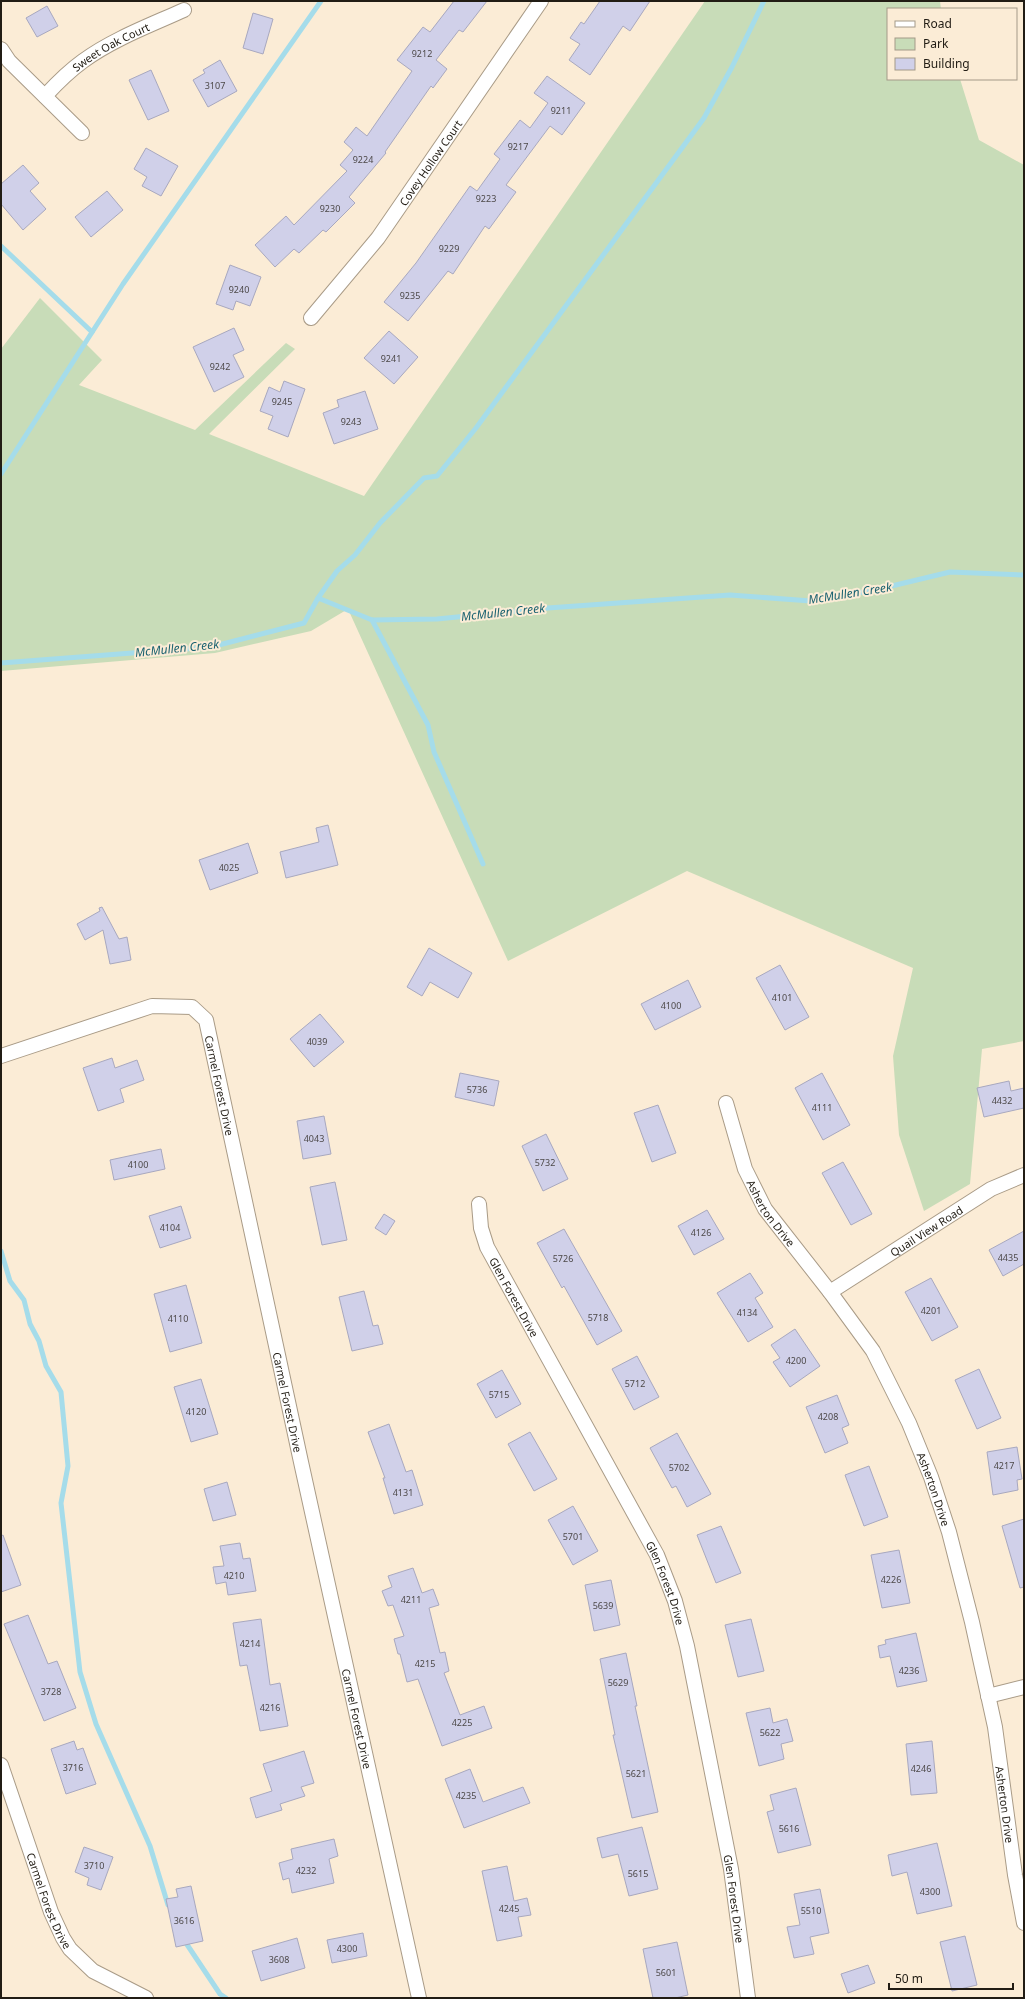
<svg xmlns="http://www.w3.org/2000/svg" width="1025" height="1999" font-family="'Noto Sans',sans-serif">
<rect width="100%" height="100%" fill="#fbecd6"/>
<polygon fill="#c8dcb8" points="705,1 940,1 941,9 888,9 888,79 960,79 979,140 1024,165 1024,1041 982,1049 970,1184 924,1211 899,1135 893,1056 913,968 687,871 508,961 348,609 311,631 215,653 1,671 1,349 40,298 102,360 79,385 195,430 286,343 295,349 209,434 364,496"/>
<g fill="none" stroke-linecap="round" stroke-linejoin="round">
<g stroke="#a5dcea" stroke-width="5">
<polyline points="1,246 92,332"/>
<polyline points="1,474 123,284 321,1"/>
<polyline points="318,598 372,620 437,619 548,608 730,595 811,601 875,590 950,572 1024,575"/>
<polyline points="372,620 428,725 434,752 483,864"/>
<polyline points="1,663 211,647 304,623 318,598 337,571 355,555 380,523 424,478 437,476 476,428 704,118 732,67 764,1"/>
<polyline points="1,1251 10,1281 24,1300 30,1324 39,1341 46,1366 61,1392 68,1466 61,1503 80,1672 96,1724 150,1846 168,1905"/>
<polyline points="184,1940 220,1994 226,1998"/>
</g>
</g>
<g fill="#d0d0e9" stroke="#a8a8bf">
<polygon points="454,1 487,1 463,32 459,30 436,60 447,69 433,88 431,86 385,152 386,153 349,197 355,203 326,232 323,230 299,253 294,249 275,267 255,245 286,216 294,225 347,171 340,165 353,150 344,142 356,127 367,136 412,71 397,60 423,27 430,32"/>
<polygon points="600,1 650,1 630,31 623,26 590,75 569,60 580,44 570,38 581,22 584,24"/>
<polygon points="47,6 58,26 37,37 26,18"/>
<polygon points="253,13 273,19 263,54 243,48"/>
<polygon points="220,60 237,91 208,107 193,80 205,73 203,70"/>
<polygon points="151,70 169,111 148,120 129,80"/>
<polygon points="547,76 585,103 562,135 550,126 506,185 516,192 489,229 485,226 453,274 448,271 408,321 384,302 416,263 470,186 477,191 500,159 494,154 520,120 530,128 548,103 534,93"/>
<polygon points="146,148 178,166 161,196 142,186 147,177 134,169"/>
<polygon points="23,165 39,183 30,191 46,209 23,230 1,204 1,184"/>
<polygon points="107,191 123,210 91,237 75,217"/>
<polygon points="230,265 261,277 250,306 236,301 233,310 216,304"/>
<polygon points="234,328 244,350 233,355 244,377 214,392 193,347"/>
<polygon points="389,331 418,357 394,384 364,358"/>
<polygon points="284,381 305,389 288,437 268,429 273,416 260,411 269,387 280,392"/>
<polygon points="365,391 378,429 334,444 323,413 339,407 337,400"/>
<polygon points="328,825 338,865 286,878 280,852 319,842 316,828"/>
<polygon points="248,843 258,873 210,890 199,860"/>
<polygon points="102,907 119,939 127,937 131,960 110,964 103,930 85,940 77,924 100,911 99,908"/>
<polygon points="429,948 472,973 458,998 430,982 422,996 407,987"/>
<polygon points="780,965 809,1017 785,1030 756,978"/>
<polygon points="688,980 701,1007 655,1030 641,1004"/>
<polygon points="320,1014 344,1042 314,1067 290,1039"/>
<polygon points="112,1058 115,1068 137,1060 144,1080 120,1089 124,1102 98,1111 83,1068"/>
<polygon points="460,1073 499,1081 494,1106 455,1097"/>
<polygon points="822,1073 850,1125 823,1140 795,1088"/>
<polygon points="1009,1081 1011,1091 1024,1088 1024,1108 984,1117 977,1088"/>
<polygon points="658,1105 676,1153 652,1162 634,1113"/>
<polygon points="324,1116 331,1154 303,1159 297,1121"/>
<polygon points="546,1134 568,1179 543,1191 522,1146"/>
<polygon points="161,1149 165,1169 114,1180 110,1160"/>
<polygon points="843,1162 872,1214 851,1225 822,1173"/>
<polygon points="335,1182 347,1240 322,1245 310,1187"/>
<polygon points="181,1206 191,1238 160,1248 149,1216"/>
<polygon points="707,1210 724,1239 694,1255 678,1226"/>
<polygon points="384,1214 395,1221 386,1235 375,1228"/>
<polygon points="564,1229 622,1331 597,1345 564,1286 562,1288 537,1243"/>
<polygon points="1024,1231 1024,1264 1003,1276 989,1250"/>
<polygon points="750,1273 763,1293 755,1298 773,1327 748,1342 717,1293"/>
<polygon points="931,1278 958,1327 932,1341 905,1292"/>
<polygon points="186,1285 202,1343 170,1352 154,1294"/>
<polygon points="364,1291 373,1326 378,1325 383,1344 352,1351 339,1297"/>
<polygon points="795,1329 820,1366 790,1387 773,1362 780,1358 771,1345"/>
<polygon points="637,1356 659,1397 634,1410 612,1369"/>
<polygon points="979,1369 1001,1418 977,1429 955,1380"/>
<polygon points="502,1370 521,1404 496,1418 477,1384"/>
<polygon points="201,1379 218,1434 191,1442 174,1387"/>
<polygon points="837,1395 849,1425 842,1428 848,1443 825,1453 806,1407"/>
<polygon points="389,1424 406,1472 412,1470 423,1505 394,1514 383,1478 385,1478 368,1432"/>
<polygon points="530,1432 557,1479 534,1491 508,1444"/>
<polygon points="677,1433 711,1494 687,1507 676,1486 672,1488 650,1448"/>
<polygon points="1017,1447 1022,1479 1017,1480 1018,1490 993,1495 987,1452"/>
<polygon points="869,1466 888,1517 864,1526 845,1475"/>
<polygon points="227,1482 236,1515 213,1521 204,1489"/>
<polygon points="573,1506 598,1551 573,1565 548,1520"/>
<polygon points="1024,1519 1024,1587 1020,1588 1002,1526"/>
<polygon points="721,1526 741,1573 716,1583 697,1535"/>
<polygon points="3,1535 21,1585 1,1592 1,1536"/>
<polygon points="240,1543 243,1559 250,1558 256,1591 228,1595 226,1582 216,1584 213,1567 224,1566 220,1546"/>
<polygon points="899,1550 910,1603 882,1608 871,1555"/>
<polygon points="413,1568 422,1593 433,1589 439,1605 429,1608 440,1653 445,1652 449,1671 444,1673 460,1715 484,1706 492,1728 442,1746 418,1679 407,1682 400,1654 398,1654 394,1639 404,1636 393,1605 388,1606 382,1591 392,1587 388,1576"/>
<polygon points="611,1580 620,1625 594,1631 585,1585"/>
<polygon points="28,1615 48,1664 57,1661 76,1708 44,1721 4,1624"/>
<polygon points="261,1619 270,1685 280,1683 288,1726 260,1731 247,1665 240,1666 233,1623"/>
<polygon points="751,1619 764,1671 738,1677 725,1625"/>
<polygon points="916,1633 927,1681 897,1687 890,1656 880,1658 878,1646 886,1644 885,1640"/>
<polygon points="626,1653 637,1706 635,1706 658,1812 632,1818 613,1735 615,1735 600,1659"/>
<polygon points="770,1708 773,1723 787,1719 793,1741 781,1744 784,1759 759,1766 746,1713"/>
<polygon points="74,1741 77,1750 83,1748 96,1784 66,1794 51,1749"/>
<polygon points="932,1741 937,1793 911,1795 906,1744"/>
<polygon points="304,1751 314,1783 301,1787 305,1796 280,1804 282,1810 256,1818 250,1798 272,1791 263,1764"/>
<polygon points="470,1769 483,1802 523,1787 530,1803 464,1828 445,1779"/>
<polygon points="796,1788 811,1845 778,1853 767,1812 774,1810 770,1795"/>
<polygon points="642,1827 658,1889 629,1896 618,1854 602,1858 597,1838"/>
<polygon points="334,1839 338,1856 329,1859 334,1883 292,1893 289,1878 283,1880 279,1863 293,1859 291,1849"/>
<polygon points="937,1843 952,1906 917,1914 907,1872 892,1876 888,1855"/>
<polygon points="84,1847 113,1857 101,1890 87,1885 89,1878 75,1872"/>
<polygon points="507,1866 514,1901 527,1898 531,1915 518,1917 522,1936 497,1941 482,1871"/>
<polygon points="191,1886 203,1941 176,1947 166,1899 178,1897 176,1889"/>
<polygon points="820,1889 829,1933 810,1937 814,1954 794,1958 787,1927 800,1925 794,1894"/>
<polygon points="363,1933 367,1956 332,1963 327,1940"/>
<polygon points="965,1936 977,1985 952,1991 940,1942"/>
<polygon points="297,1938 305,1968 261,1981 252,1951"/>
<polygon points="677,1942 688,1995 675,1998 653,1998 643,1949"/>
<polygon points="868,1965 875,1983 848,1993 841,1974"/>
</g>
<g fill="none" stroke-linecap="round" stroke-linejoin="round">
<g stroke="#a99b87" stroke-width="16">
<g id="street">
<polyline points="1,49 9,61 82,133"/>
<path id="s1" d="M45 96C57 83 69 71 83 61 113 39 151 25 184 10"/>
<path id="s2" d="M311 318 378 238 541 1"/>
<path id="s3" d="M1 1056 152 1006 192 1007 206 1020 301 1462 419 1998"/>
<path id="s4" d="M726 1103 745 1169 765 1209 830 1292 873 1351 909 1423 931 1477 949 1532 972 1622 995 1727 1015 1875 1024 1923"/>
<path id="s5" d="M479 1204 481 1228 487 1247 657 1555 675 1601 687 1646 731 1869 748 1998"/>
<path id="s6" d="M830 1292 991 1189 1024 1175"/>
<polyline points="988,1696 1024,1687"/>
<path id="s7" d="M1 1765 51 1912 63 1938 70 1949 93 1971 146 1998"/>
</g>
</g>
<use href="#street" stroke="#fff" stroke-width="14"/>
</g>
<g text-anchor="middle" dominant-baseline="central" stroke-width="4" stroke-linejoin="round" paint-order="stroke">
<g font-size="9" fill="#4d4949">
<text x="422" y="53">9212</text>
<text x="215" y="85">3107</text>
<text x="561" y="110">9211</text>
<text x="518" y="146">9217</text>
<text x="363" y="159">9224</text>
<text x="486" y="198">9223</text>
<text x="330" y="208">9230</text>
<text x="449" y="248">9229</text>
<text x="239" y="289">9240</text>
<text x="410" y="295">9235</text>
<text x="391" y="358">9241</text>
<text x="220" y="366">9242</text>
<text x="282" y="401">9245</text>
<text x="351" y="421">9243</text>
<text x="229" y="867">4025</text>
<text x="782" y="997">4101</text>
<text x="671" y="1005">4100</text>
<text x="317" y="1041">4039</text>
<text x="477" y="1089">5736</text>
<text x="1002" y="1100">4432</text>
<text x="822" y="1107">4111</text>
<text x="314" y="1138">4043</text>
<text x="545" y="1162">5732</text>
<text x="138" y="1164">4100</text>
<text x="170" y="1227">4104</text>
<text x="701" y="1232">4126</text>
<text x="1008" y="1257">4435</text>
<text x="563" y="1258">5726</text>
<text x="931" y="1310">4201</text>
<text x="747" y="1312">4134</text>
<text x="598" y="1317">5718</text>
<text x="178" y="1318">4110</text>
<text x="796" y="1360">4200</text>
<text x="635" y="1383">5712</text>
<text x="499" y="1394">5715</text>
<text x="196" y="1411">4120</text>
<text x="828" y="1416">4208</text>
<text x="1004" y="1465">4217</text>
<text x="679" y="1467">5702</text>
<text x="403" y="1492">4131</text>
<text x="573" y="1536">5701</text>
<text x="234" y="1575">4210</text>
<text x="891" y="1579">4226</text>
<text x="411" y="1599">4211</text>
<text x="603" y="1605">5639</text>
<text x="250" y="1643">4214</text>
<text x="425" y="1663">4215</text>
<text x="909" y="1670">4236</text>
<text x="618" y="1682">5629</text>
<text x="51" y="1691">3728</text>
<text x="270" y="1707">4216</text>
<text x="462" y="1722">4225</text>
<text x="770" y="1732">5622</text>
<text x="73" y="1767">3716</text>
<text x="921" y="1768">4246</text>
<text x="636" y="1773">5621</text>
<text x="466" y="1795">4235</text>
<text x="789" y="1828">5616</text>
<text x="94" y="1865">3710</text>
<text x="306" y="1870">4232</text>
<text x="638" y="1873">5615</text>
<text x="930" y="1891">4300</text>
<text x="509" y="1908">4245</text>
<text x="811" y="1910">5510</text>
<text x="184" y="1920">3616</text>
<text x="347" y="1948">4300</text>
<text x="279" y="1959">3608</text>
<text x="666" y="1972">5601</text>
</g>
<g font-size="11" fill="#211c14" stroke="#fbecd6">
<text stroke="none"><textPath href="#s1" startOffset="83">Sweet Oak Court</textPath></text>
<text stroke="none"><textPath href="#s2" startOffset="196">Covey Hollow Court</textPath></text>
<text stroke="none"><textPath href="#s3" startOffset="285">Carmel Forest Drive</textPath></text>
<text stroke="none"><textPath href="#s4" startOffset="120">Asherton Drive</textPath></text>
<text stroke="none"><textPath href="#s6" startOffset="114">Quail View Road</textPath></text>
<text stroke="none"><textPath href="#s5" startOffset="101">Glen Forest Drive</textPath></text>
<text stroke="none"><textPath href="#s3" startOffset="609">Carmel Forest Drive</textPath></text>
<text stroke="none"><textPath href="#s4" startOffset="443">Asherton Drive</textPath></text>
<text stroke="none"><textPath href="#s5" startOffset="425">Glen Forest Drive</textPath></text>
<text stroke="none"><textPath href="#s3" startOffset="933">Carmel Forest Drive</textPath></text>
<text stroke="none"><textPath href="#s4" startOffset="767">Asherton Drive</textPath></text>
<text stroke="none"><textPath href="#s5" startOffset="749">Glen Forest Drive</textPath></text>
<text stroke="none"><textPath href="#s7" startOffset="144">Carmel Forest Drive</textPath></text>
</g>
<g font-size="12" font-style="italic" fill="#18606f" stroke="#fbecd6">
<text transform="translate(850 593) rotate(-9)">McMullen Creek</text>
<text transform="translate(503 612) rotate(-6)">McMullen Creek</text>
<text transform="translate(177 648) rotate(-6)">McMullen Creek</text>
</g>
</g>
<rect width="1025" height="1999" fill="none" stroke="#211c14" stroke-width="4"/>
<rect x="887" y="8" width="130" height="72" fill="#fbecd6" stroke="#a49988"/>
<rect x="895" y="21" width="20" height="6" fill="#ffffff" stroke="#a49988"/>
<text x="923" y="28" font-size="12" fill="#211c14">Road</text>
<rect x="895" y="38" width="20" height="12" fill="#c8dcb8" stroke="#a49988"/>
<text x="923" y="48" font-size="12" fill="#211c14">Park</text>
<rect x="895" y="58" width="20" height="12" fill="#d0d0e9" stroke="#a49988"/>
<text x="923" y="68" font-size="12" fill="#211c14">Building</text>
<path d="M889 1983v6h124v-6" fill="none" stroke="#211c14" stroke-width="2"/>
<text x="895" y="1983" font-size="12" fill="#211c14" stroke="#fbecd6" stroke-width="3" paint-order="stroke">50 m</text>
</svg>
